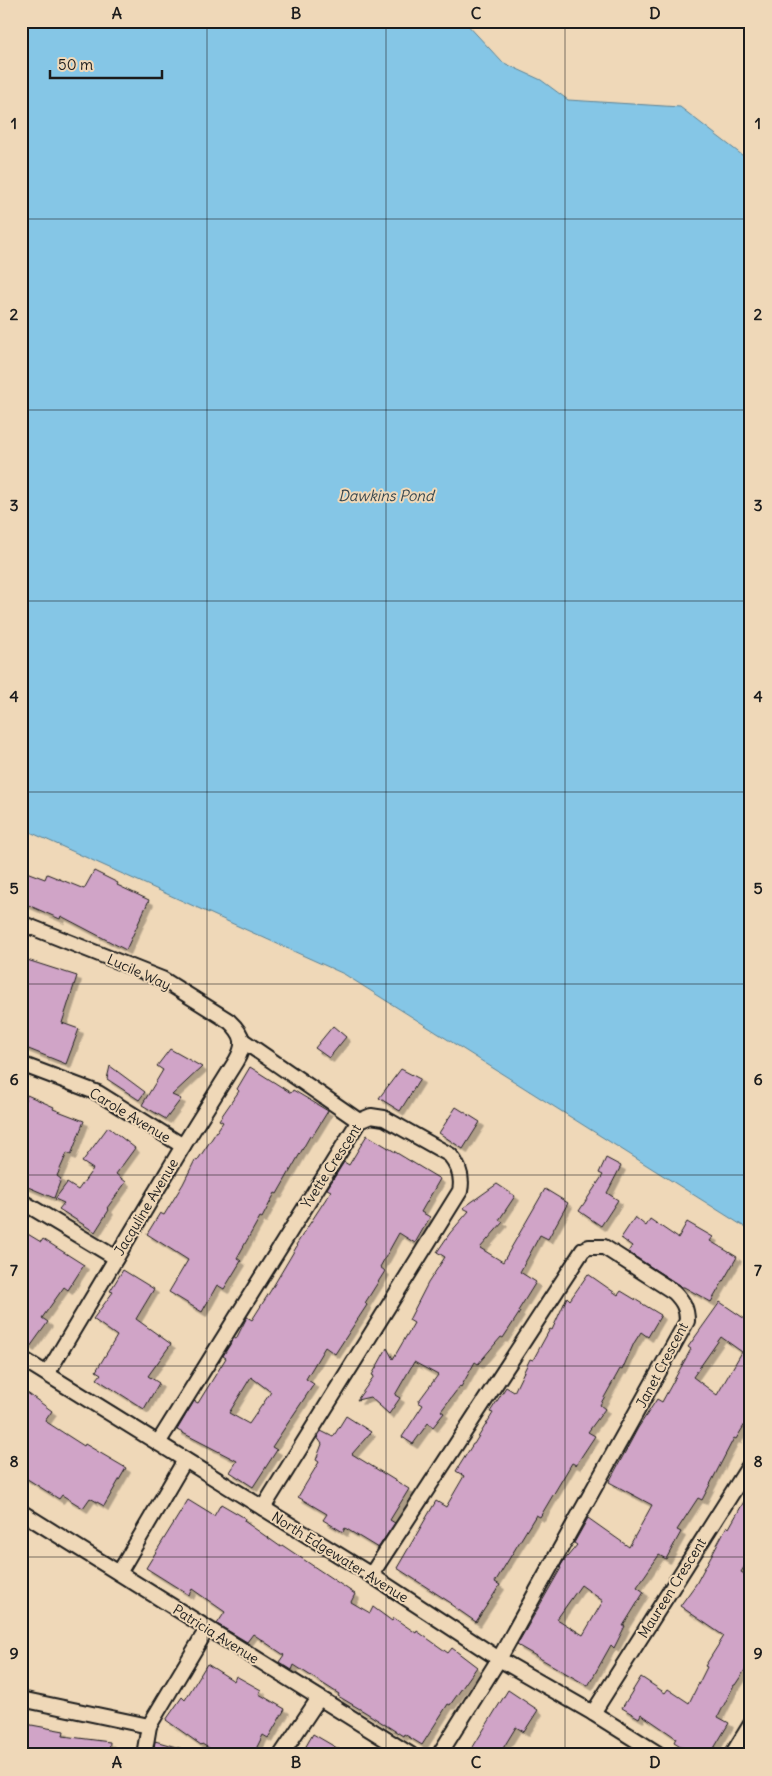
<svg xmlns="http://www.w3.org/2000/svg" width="772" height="1776" font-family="Delius,sans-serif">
<defs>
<filter id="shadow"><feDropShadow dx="4.5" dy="4.5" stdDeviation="0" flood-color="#0004"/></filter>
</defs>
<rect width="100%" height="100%" fill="#efd8b8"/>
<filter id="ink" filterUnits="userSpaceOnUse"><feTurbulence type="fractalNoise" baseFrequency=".02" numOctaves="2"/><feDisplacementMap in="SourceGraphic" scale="10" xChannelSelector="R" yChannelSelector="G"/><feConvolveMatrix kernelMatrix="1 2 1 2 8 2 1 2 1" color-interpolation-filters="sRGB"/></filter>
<g filter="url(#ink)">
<polygon fill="#85c6e6" stroke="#5b8295" points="21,21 464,21 502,62 541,80 568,100 680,107 751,162 751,1231 344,974 21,828"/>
<g fill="#d0a4c7" stroke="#1c1c1c" fill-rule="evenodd" filter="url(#shadow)">
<polygon points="21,870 45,879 47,874 84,889 94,871 118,883 117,885 149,900 126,950 61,916 60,919 21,902"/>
<polygon points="21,958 77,976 62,1023 79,1029 66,1064 21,1046"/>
<polygon points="333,1026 346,1037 329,1058 315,1048"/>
<polygon points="170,1049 202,1067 172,1095 181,1099 166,1119 142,1105 163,1070 157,1066"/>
<polygon points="110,1066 145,1092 139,1100 107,1079"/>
<polygon points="250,1067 291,1093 293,1090 328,1111 312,1137 310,1136 277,1194 275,1193 262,1218 260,1217 237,1258 241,1261 224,1289 217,1285 202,1312 169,1292 188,1260 147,1234 160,1213 164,1215 183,1184 195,1160 197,1161 223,1122 219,1120 239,1091 237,1089"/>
<polygon points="401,1069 420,1079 400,1111 379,1098"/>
<polygon points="27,1095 54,1107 53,1109 84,1121 71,1155 67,1153 57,1176 61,1179 54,1198 21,1184 21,1109"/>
<polygon points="456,1107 480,1122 463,1149 439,1133"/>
<polygon points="108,1127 135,1148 116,1174 126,1182 107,1208 109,1210 95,1232 59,1209 64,1203 55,1199 67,1183 78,1190 93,1169 82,1162"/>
<path d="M367 1135 440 1179 421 1212 430 1217 415 1243 399 1233 380 1267 385 1271 365 1303 367 1305 335 1354 325 1347 306 1379 314 1384 272 1447 277 1450 253 1487 230 1472 237 1461 177 1430 194 1401 198 1403 226 1358 223 1356 234 1338 236 1339 247 1317 252 1320 271 1290 297 1246 296 1245 331 1191 327 1189 344 1162 349 1165ZM251 1377 271 1392 249 1424 229 1413Z"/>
<polygon points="606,1158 621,1166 607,1193 618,1200 601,1226 579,1211 603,1175 599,1173"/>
<polygon points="497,1184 515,1196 499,1220 503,1222 480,1248 503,1262 545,1189 568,1203 548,1239 540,1235 520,1272 536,1282 518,1311 520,1312 503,1338 501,1337 478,1364 475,1362 461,1387 460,1386 441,1411 444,1413 433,1427 428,1423 413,1444 402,1437 423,1405 418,1402 438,1375 414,1362 395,1395 400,1398 389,1414 370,1397 357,1400 374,1376 372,1375 387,1348 393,1359 414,1323 409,1320 428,1283 445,1257 437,1252 450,1233 469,1211 463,1208"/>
<polygon points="635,1217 646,1226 650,1219 678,1238 687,1222 713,1237 710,1241 737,1257 711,1302 684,1287 682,1287 628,1252 632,1246 621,1238"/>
<polygon points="21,1233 26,1233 41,1242 43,1239 84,1265 68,1290 64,1287 42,1318 48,1322 30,1347 21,1341"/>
<polygon points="123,1270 154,1289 136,1319 171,1344 148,1376 159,1383 144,1409 97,1379 101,1374 96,1371 117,1336 93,1319 113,1292 110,1291"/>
<polygon points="588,1274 618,1295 621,1291 661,1315 648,1337 641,1332 634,1343 622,1370 620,1369 600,1405 605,1409 588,1432 595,1436 576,1465 572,1463 540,1517 536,1515 495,1582 500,1585 476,1622 450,1604 451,1603 397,1568 436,1501 446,1507 464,1476 456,1471 473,1444 474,1444 493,1413 490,1412 506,1387 514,1392 530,1359 533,1360 550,1329 552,1330 567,1297 570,1300"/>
<path d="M720 1302 751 1323V1414L736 1439 734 1438 702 1500 698 1498 677 1530 681 1532 666 1559 659 1555 637 1587 644 1592 623 1626H625L614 1648 611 1645 588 1686 517 1645 561 1568 560 1567 563 1562 577 1545 574 1543 588 1518 629 1547 652 1505 609 1482 638 1428 657 1399 662 1402 691 1349 688 1347ZM721 1337 742 1352 717 1395 693 1377ZM581 1585 603 1601 583 1635 557 1619Z"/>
<polygon points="26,1392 52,1411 45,1421 84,1446 85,1444 126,1468 104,1506 90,1498 83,1508 62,1495 59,1499 21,1475 21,1400"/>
<polygon points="346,1416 371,1432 352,1454 409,1489 390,1520 395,1523 378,1548 345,1528 343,1532 323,1520 327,1514 298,1497 319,1462 316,1460 322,1444 317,1437 321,1431 333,1437"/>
<polygon points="751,1489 751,1556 741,1572 751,1578 751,1661 735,1685 734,1685 718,1717 729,1723 710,1755 695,1755 674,1742 676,1738 641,1714 639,1718 622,1708 641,1677 665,1693 668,1689 689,1703 707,1667 705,1666 724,1636 680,1606 696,1584 727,1526 729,1528"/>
<polygon points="188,1500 214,1516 221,1504 245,1518 244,1521 281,1547 282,1545 355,1594 351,1602 370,1613 373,1607 392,1621 394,1618 416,1633 417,1631 448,1653 452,1648 477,1667 450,1705 448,1704 422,1745 404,1734 403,1736 365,1712 338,1696 339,1694 294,1665 292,1670 279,1662 284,1655 253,1634 247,1642 217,1624 225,1612 192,1589 189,1595 146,1568"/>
<polygon points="207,1664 234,1681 236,1676 261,1690 259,1694 285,1709 268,1738 263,1735 253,1755 221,1755 202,1744 201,1745 166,1720 182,1697 185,1700"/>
<polygon points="508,1690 538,1710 524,1732 516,1727 499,1755 468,1755"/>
<polygon points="26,1724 64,1731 63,1736 110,1742 109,1755 51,1755 37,1752 36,1755 33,1755 21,1753"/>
<polygon points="313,1734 349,1755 301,1755"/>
<polygon points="155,1741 190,1751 190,1755 153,1755"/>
</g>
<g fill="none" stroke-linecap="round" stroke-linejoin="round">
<g stroke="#1c1c1c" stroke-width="18">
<g id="street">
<path d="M21 923 162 979 229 1021C244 1035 246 1044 236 1061L183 1146 47 1374"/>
<polyline points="242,1040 359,1121"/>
<polyline points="21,1064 98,1093 183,1146"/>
<polyline points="21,1201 116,1258"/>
<polyline points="21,1358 371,1575 499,1659 593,1713 660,1755"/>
<path d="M158 1443 359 1121 371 1116 384 1118 450 1155C459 1166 463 1177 460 1191L263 1508"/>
<polyline points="21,1512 411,1755"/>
<polyline points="119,1573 185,1460"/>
<path d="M371 1575 583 1250 589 1247H604L674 1292C683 1301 687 1308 687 1321L499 1659 439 1755"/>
<polyline points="21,1699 149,1726"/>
<polyline points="593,1713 751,1463"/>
<polyline points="144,1755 149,1726 207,1629"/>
<polyline points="281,1755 319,1698"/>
<polyline points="732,1755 751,1724"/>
</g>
</g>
<use href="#street" stroke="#efd8b8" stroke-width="14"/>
</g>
</g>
<path fill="none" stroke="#1c1c1c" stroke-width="1" stroke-opacity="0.55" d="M207 21V1755M386 21V1755M565 21V1755M21 219H751M21 410H751M21 601H751M21 792H751M21 984H751M21 1175H751M21 1366H751M21 1557H751"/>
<g text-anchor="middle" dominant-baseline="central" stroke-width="4" stroke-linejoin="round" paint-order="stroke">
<g font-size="14" fill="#1c1c1c" stroke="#efd8b8">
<text transform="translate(139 972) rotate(24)">Lucile Way</text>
<text transform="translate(130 1115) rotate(31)">Carole Avenue</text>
<text transform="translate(331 1166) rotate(-57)">Yvette Crescent</text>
<text transform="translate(146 1207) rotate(-59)">Jacquline Avenue</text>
<text transform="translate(662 1365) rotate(-62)">Janet Crescent</text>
<text transform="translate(340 1557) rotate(32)">North Edgewater Avenue</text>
<text transform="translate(672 1588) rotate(-58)">Maureen Crescent</text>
<text transform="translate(216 1634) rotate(32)">Patricia Avenue</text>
</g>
<g font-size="15" font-style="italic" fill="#36464e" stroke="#efd8b8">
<text x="386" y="495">Dawkins Pond</text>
</g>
</g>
<rect width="772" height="1776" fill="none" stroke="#efd8b8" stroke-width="55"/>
<path d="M50 70v8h112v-8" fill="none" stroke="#1c1c1c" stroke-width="2.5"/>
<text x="58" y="70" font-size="15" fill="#1c1c1c" stroke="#efd8b8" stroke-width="4" paint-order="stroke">50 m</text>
<rect x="28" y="28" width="716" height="1720" fill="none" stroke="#1c1c1c" stroke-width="2"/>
<g font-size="16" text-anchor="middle" font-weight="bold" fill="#1c1c1c">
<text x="117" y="19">A</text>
<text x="296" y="19">B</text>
<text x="476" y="19">C</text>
<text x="655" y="19">D</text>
<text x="14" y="129">1</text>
<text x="758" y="129">1</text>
<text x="14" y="320">2</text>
<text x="758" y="320">2</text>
<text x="14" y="511">3</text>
<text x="758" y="511">3</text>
<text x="14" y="702">4</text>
<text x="758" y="702">4</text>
<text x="14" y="894">5</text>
<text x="758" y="894">5</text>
<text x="14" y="1085">6</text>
<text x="758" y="1085">6</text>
<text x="14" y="1276">7</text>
<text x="758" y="1276">7</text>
<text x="14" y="1467">8</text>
<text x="758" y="1467">8</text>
<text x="14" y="1659">9</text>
<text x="758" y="1659">9</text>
<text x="117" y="1768">A</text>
<text x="296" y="1768">B</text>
<text x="476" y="1768">C</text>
<text x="655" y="1768">D</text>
</g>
</svg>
